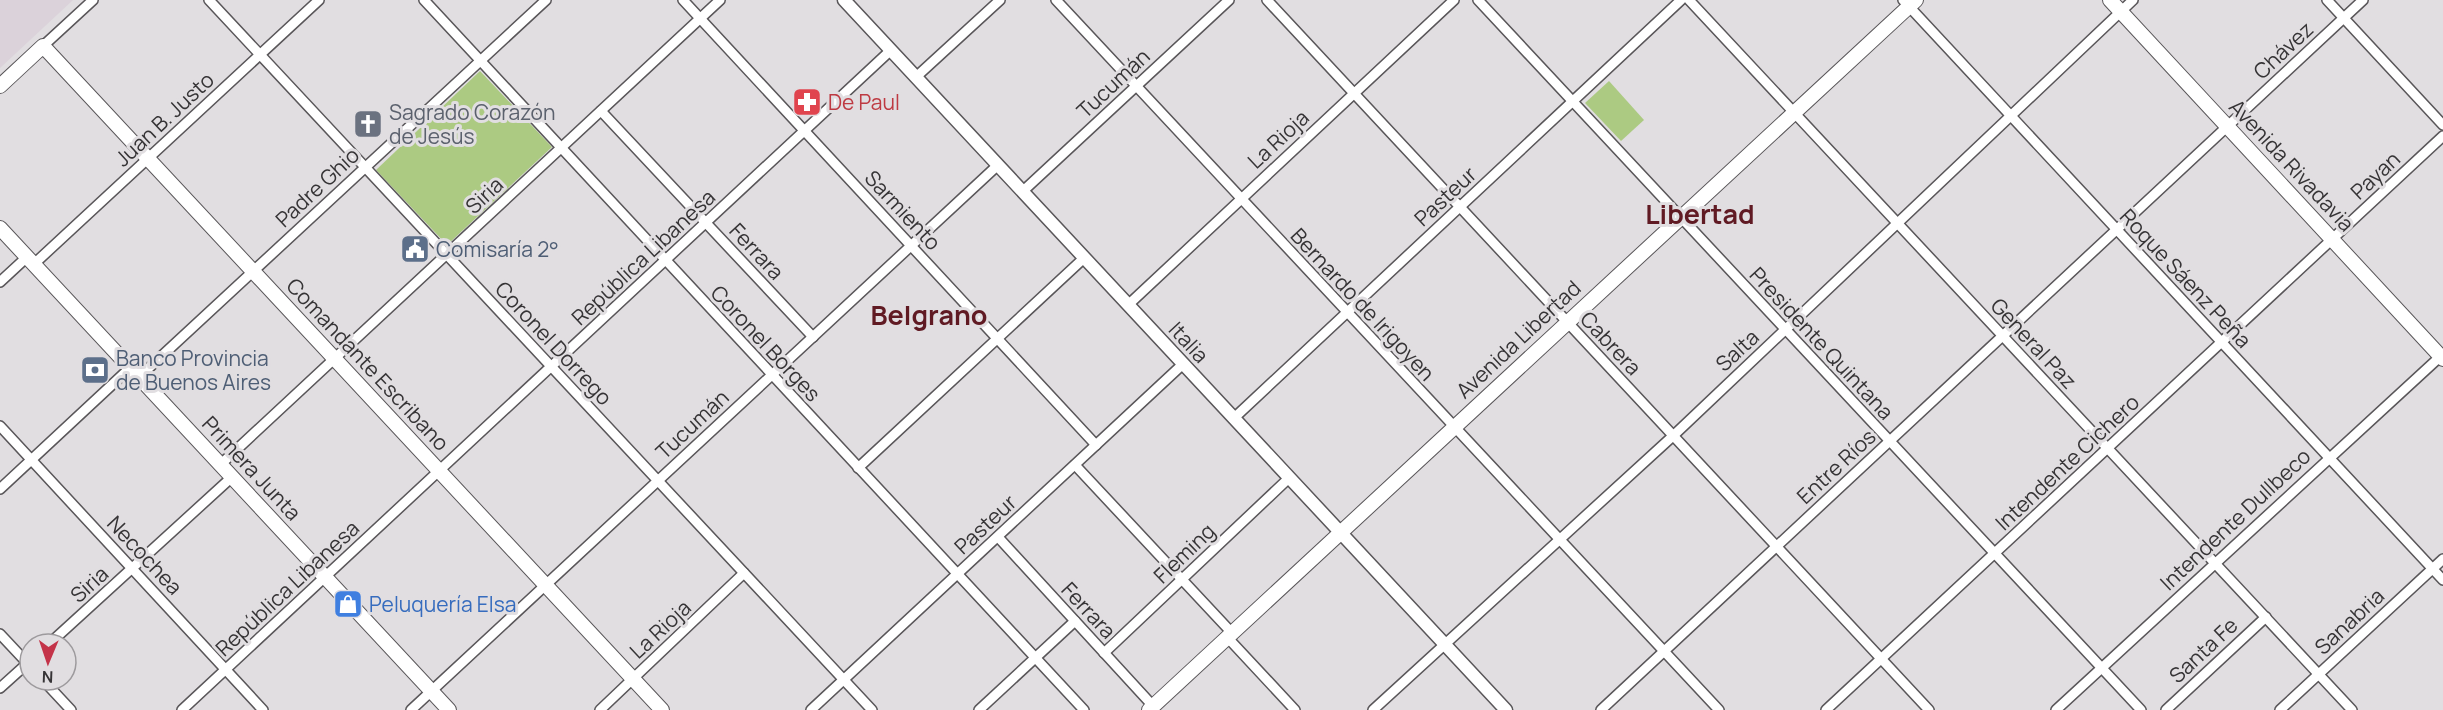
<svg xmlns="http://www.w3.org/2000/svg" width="2443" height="710" font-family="Manrope,sans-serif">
<rect width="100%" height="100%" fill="#e1dee1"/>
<polygon fill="#dbd2da" points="0,0 73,0 0,68"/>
<g fill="#acca82">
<polygon points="480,71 552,147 447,245 376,170"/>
<polygon points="1609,81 1644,120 1621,141 1585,103"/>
</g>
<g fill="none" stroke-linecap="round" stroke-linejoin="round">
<g stroke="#595659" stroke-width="12">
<g id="minor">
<polyline points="209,0 872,710"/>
<polyline points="424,0 1084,710"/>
<polyline points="683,0 1096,445"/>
<polyline points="1056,0 1719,710"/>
<polyline points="1267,0 1929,710"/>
<polyline points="1478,0 2141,710"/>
<polyline points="1689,0 2352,710"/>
<polyline points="1903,0 2443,580"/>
<polyline points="2327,0 2443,125"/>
<polyline points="43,46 93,0"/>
<polyline points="916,77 1000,0"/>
<polyline points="601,111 813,337"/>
<polyline points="1022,192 1229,0"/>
<polyline points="34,264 319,0"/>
<polyline points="0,282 27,257"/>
<polyline points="1128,305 1454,0"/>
<polyline points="139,377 546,0"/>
<polyline points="1233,419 1681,0"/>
<polyline points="0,426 263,710"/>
<polyline points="220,465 720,0"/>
<polyline points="1075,465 1232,633"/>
<polyline points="858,468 1084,258"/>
<polyline points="0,489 130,368"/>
<polyline points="998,537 1153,706"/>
<polyline points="0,634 30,666"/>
<polyline points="1227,637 1295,710"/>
<polyline points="49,644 232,477"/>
<polyline points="1104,653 1289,478"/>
<polyline points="43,680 71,710"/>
<polyline points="0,688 30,661"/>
<polyline points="182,710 891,50"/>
<polyline points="411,710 998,165"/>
<polyline points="600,710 744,573"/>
<polyline points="811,710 1183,364"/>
<polyline points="979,710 1075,621"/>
<polyline points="1373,710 1674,435 2133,0"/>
<polyline points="1601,710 2363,0"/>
<polyline points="1826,710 2443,136"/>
<polyline points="2056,710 2443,354"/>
<polyline points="2166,710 2266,617"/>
<polyline points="2280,710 2443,559"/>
</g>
</g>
<g stroke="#595659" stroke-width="15">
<polyline id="tertiary" points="844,0 1506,710"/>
</g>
<g stroke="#595659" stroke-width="16">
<g id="secondary">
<polyline points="2110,0 2443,359"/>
<polyline points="0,86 43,46 662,710"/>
<polyline points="0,228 449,710"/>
<polyline points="1149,710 1916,0"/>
</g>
</g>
<use href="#minor" stroke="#fff" stroke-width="9"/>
<use href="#tertiary" stroke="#fff" stroke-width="12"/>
<use href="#secondary" stroke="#fff" stroke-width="14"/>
</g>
<defs>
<g id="pharmacy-square" transform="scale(1.5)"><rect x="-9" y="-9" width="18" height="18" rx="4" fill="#e0444e" stroke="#e1dee1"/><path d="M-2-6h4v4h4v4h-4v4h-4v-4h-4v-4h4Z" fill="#fff"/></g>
<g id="church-square" transform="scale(1.5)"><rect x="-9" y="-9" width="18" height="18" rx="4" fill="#6b7280" stroke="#e1dee1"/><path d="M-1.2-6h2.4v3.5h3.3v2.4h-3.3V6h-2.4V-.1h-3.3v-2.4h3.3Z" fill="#fff"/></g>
<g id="civic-square" transform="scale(1.5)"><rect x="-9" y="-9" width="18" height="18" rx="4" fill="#5c6f8a" stroke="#e1dee1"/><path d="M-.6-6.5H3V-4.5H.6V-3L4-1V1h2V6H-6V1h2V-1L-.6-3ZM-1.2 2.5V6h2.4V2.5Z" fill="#fff"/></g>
<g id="bank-square" transform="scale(1.5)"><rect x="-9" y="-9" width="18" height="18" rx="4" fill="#5c6f8a" stroke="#e1dee1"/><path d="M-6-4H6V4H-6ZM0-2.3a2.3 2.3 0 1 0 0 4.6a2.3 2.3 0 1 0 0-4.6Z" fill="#fff"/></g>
<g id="shop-square" transform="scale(1.5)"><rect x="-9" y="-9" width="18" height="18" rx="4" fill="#3f7fe0" stroke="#e1dee1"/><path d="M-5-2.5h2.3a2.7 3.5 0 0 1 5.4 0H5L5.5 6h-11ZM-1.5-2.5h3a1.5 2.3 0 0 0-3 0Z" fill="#fff"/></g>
</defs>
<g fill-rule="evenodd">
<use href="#pharmacy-square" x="807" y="102"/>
<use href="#church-square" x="368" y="124"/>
<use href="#civic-square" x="415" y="249"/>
<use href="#bank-square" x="95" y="370"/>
<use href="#shop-square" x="348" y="604"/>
</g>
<g text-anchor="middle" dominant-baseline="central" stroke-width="6" stroke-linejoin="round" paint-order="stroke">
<g font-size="21" fill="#363436" stroke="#e1dee1">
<text transform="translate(2283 50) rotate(-43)">Chávez</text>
<text transform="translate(1113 83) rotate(-43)">Tucumán</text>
<text transform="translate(164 119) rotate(-43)">Juan B. Justo</text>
<text transform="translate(1278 139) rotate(-43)">La Rioja</text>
<text transform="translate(2292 165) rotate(47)">Avenida Rivadavia</text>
<text transform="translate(2375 175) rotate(-43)">Payan</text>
<text transform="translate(317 187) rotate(-43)">Padre Ghio</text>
<text transform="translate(484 195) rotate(-43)">Siria</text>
<text transform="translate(1445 196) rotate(-43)">Pasteur</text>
<text transform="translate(903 210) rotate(47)">Sarmiento</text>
<text transform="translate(757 251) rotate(47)">Ferrara</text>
<text transform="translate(643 257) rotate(-43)">República Libanesa</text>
<text transform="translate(2186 278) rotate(47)">Roque Sáenz Peña</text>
<text transform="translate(1363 304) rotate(47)">Bernardo de Irigoyen</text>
<text transform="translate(1518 339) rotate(-43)">Avenida Libertad</text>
<text transform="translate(1189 342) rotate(47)">Italia</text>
<text transform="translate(554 343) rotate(47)">Coronel Dorrego</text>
<text transform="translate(766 343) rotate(47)">Coronel Borges</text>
<text transform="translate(1611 343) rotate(47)">Cabrera</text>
<text transform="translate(1822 343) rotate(47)">Presidente Quintana</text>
<text transform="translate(2034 343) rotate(47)">General Paz</text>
<text transform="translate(1737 350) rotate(-43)">Salta</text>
<text transform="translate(368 364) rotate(47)">Comandante Escribano</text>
<text transform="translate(692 424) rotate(-43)">Tucumán</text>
<text transform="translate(2067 462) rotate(-43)">Intendente Cichero</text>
<text transform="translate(1836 466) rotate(-43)">Entre Ríos</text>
<text transform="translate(252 468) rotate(47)">Primera Junta</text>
<text transform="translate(2235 519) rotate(-43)">Intendente Dullbeco</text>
<text transform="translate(985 524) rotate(-43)">Pasteur</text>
<text transform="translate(1184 553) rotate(-44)">Fleming</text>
<text transform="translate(145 555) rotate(47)">Necochea</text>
<text transform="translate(89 584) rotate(-42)">Siria</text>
<text transform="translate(287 588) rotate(-43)">República Libanesa</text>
<text transform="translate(1089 610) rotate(47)">Ferrara</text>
<text transform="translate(2349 621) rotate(-43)">Sanabria</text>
<text transform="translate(660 629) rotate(-43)">La Rioja</text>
<text transform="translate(2203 650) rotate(-43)">Santa Fe</text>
</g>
<g font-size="21" fill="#be3a42" stroke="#e1dee1" text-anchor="start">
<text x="828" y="102">De Paul</text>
</g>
<g font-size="21" fill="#5b616d" stroke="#e1dee1" text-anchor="start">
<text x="389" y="112">Sagrado Corazón<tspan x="389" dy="24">de Jesús</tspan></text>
</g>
<g font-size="21" fill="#4e5e75" stroke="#e1dee1" text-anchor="start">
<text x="436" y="249">Comisaría 2°</text>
<text x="116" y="358">Banco Provincia<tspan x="116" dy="24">de Buenos Aires</tspan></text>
</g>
<g font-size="21" fill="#366cbe" stroke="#e1dee1" text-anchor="start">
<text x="369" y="604">Peluquería Elsa</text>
</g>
<g font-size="27" font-weight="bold" fill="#601a23" stroke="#e1dee1">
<text x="1700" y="213">Libertad</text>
<text x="929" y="314">Belgrano</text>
</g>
</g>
<g transform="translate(48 662) rotate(182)"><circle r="28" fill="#e1dee1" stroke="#9d9a9d" stroke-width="1.5"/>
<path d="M0-4.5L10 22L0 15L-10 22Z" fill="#c43349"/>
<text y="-9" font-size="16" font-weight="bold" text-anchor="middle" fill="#363436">N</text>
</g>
</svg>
